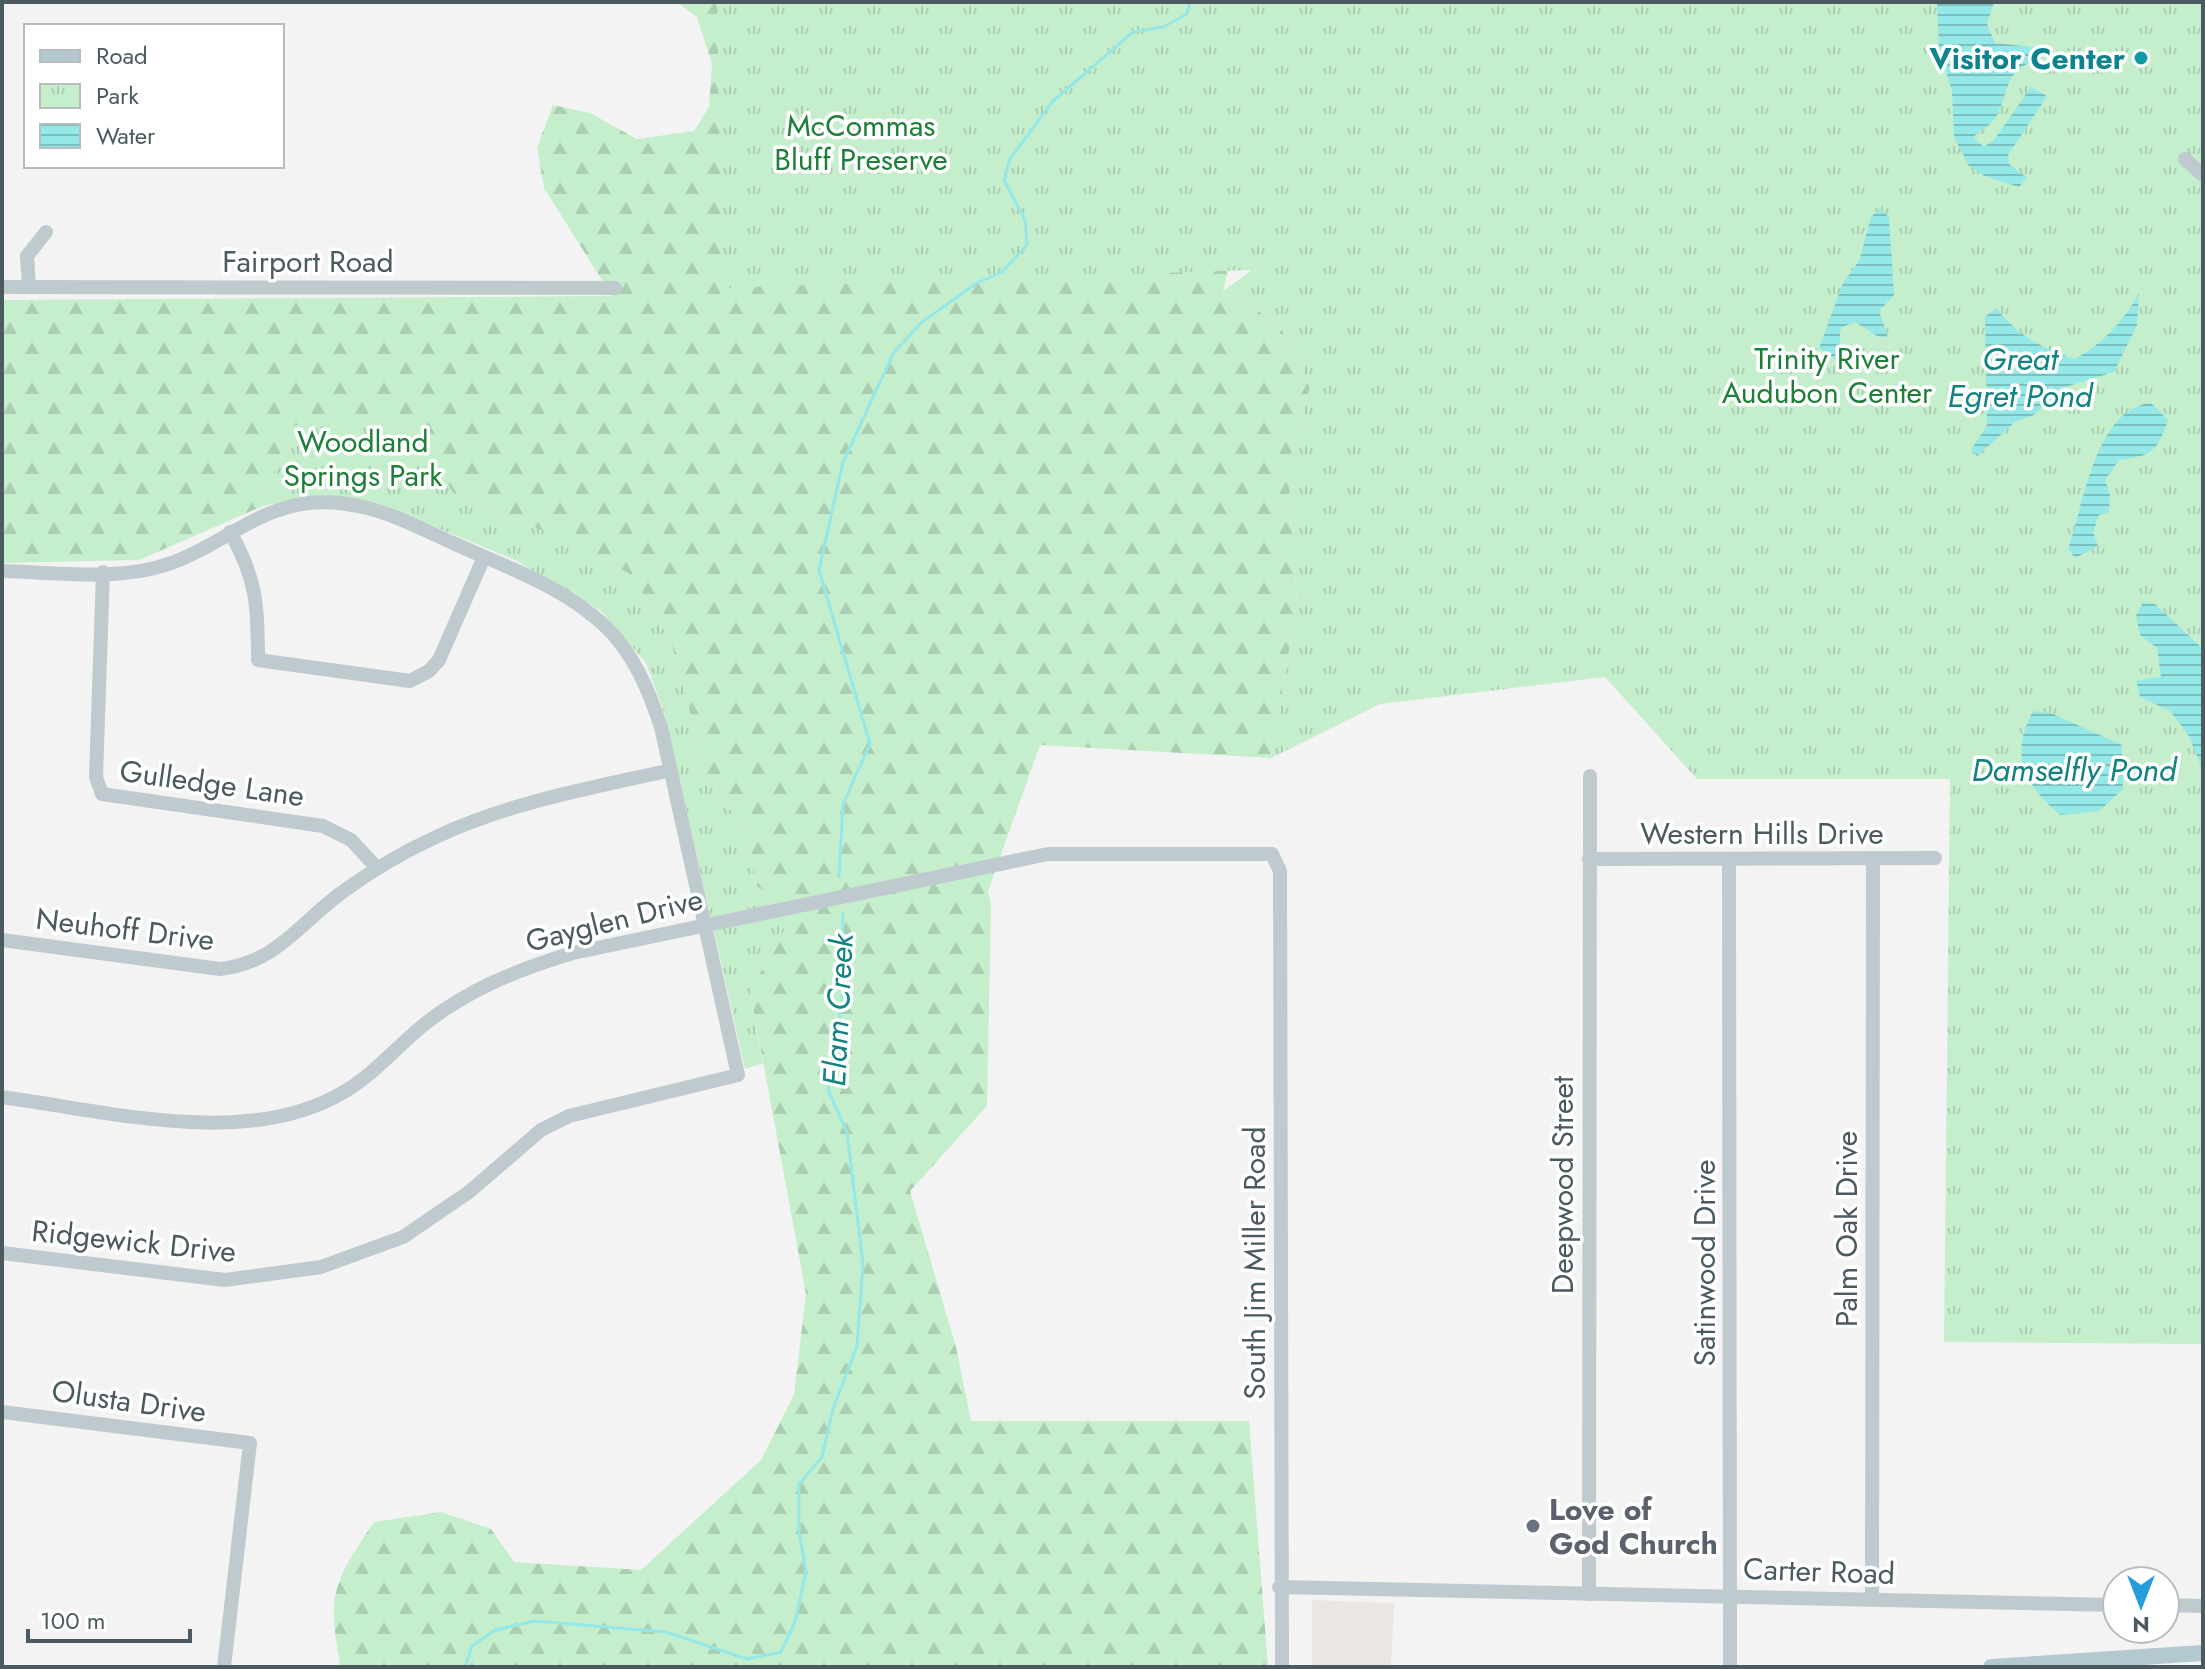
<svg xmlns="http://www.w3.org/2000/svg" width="2205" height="1669" font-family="Jost,sans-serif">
<defs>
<pattern id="forest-firs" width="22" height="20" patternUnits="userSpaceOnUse" patternTransform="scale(2)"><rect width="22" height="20" fill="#c5eecc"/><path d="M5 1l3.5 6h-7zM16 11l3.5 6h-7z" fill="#abceb2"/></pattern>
<pattern id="park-tufts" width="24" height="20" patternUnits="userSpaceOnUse" patternTransform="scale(2)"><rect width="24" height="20" fill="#c5eecc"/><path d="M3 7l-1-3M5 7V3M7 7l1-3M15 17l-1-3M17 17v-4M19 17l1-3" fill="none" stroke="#abceb2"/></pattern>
<pattern id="water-rules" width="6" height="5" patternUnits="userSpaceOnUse" patternTransform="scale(2)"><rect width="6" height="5" fill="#94e9e8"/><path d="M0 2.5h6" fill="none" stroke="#7bc0bf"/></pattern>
</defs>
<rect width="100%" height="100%" fill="#f4f3f3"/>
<polygon fill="#eae6e1" points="1312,1600 1394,1603 1391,1667 1312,1667"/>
<path fill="url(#forest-firs)" d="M676 2H1330L1267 117 1223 291 1279 323 1310 388 1288 466 1297 605 1271 758 1040 745 988 891 991 906 987 1106 910 1191 956 1347 971 1421H1249L1268 1667H341C326 1594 334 1582 374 1522L441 1512 491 1529 514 1562 641 1570 761 1460 794 1395 806 1294 750 991 791 916 756 885 748 834 702 773 685 690 670 640 632 575 559 538 453 493 416 435 370 416 288 429 263 506 139 560 2 563V300L612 296 544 188 537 148 553 105 590 113 637 139 694 131 709 107 712 64 697 17Z"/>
<g fill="url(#park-tufts)">
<polygon points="717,2 2203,2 2203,1344 1944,1342 1950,779 1697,779 1605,677 1380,704 1271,758 1297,605 1288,466 1310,388 1279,323 1223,291 1252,270 722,288"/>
<polygon points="370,416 416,435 453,493 560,538 632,575 670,640 685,690 702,773 748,834 756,885 792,916 750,991 763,1063 745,1069 665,715 646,663 601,611 517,561 377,503 336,496 299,498 263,506 288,429 313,418"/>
</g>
<g fill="url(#water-rules)">
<path d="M1937 2H1994L1987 24 1995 43 2041 48 2042 59C2004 68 2011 86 1997 115 1993 124 1980 131 1973 137L1984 147 1994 140 2031 87 2047 96 2008 155 2009 164 2027 178 2019 187 1985 176 1969 166 1954 137 1952 91 1939 48Z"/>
<polygon points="1880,209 1889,217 1894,295 1879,311 1888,337 1879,337 1855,322 1840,328 1840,345 1851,362 1846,368 1819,348 1843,283 1859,261 1871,217"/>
<path d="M2139 294 2137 325 2114 372 2062 388 2034 415 2015 422 1977 456 1971 450 1987 425 1985 317 1996 308C2018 336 2042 348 2075 359 2105 342 2121 323 2139 294Z"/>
<path d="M2151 403 2168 420C2157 452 2152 456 2119 460L2105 480 2110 494 2109 512 2099 515 2093 532 2098 546 2075 558 2068 549C2083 508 2095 408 2151 403Z"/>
<polygon points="2143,602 2155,604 2203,649 2203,771 2189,736 2170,711 2140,697 2136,680 2161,677 2157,648 2140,635 2136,616"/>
<path d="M2033 711 2053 714 2122 745 2123 789 2099 811 2060 815C2024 784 2009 756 2033 711Z"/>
</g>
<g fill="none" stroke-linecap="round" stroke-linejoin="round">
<g stroke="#94e9e8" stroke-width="3">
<polyline points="839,877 843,804 870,744 819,570 843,462 894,352 922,322 977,283 1002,272 1027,245 1025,220 1004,180 1010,159 1052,102 1133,32 1163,27 1187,14 1190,2"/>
<polyline points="465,1667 472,1646 495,1630 535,1621 666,1632 747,1659 781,1652 795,1622 806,1572 799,1531 799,1484 822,1457 833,1409 857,1346 863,1264 847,1132 828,1090 842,1001 843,914"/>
</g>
<g stroke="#bfcace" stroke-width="14">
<polyline points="2185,159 2203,175"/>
<polyline points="2,287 615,288"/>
<polyline points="29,287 27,256 46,232"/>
<path d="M230 532C257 579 258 607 258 660L410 681 429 671 439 660 484 557"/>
<path d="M2 571C55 572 120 582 171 563 220 546 255 509 309 503 326 501 346 503 363 507 394 514 424 530 453 543 506 567 563 586 606 627 634 654 649 691 661 727L738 1075 569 1116 541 1130 469 1192 403 1237 321 1267 225 1280 2 1253"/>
<polyline points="103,572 96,777 102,794 323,826 351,840 377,868"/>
<polyline points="1589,859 1935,858"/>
<polyline points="1729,859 1730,1667"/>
<path d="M2 940 220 969C276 963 299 924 341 893 371 871 403 852 436 837 510 802 592 788 671 770"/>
<path d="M2 1097C107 1111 247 1149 342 1093 372 1076 395 1049 421 1027 466 990 519 969 573 953L1048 854H1272L1280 871 1282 1667"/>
<polyline points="2,1412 250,1443 224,1667"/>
<polyline points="1279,1587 2117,1605"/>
<polyline points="1589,1594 1590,776"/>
<polyline points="1872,1600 1873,858"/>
<polyline points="2165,1605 2203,1606"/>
</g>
<polyline stroke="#b4c8cf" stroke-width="16" points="1991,1667 2203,1653"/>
</g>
<circle fill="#0f9aa8" stroke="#fff" stroke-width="3" cx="2141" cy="58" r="8"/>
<circle fill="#6b7280" stroke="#fff" stroke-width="3" cx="1533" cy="1526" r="8"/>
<g text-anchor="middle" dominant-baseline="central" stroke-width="7" stroke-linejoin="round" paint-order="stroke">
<g font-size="30" font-weight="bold" fill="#0d838f" stroke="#fff" text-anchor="end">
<text x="2125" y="58">Visitor Center</text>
</g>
<g font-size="30" fill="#1d7f38" stroke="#fff">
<text x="861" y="125">McCommas<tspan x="861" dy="34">Bluff Preserve</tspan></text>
<text x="1827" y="358">Trinity River<tspan x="1827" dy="34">Audubon Center</tspan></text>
<text x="363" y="441">Woodland<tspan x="363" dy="34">Springs Park</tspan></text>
</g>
<g font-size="30" fill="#4b5a5f" stroke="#fff">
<text x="308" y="261">Fairport Road</text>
<text transform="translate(212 783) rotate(8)">Gulledge Lane</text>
<text x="1762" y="833">Western Hills Drive</text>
<text transform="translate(614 920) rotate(-14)">Gayglen Drive</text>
<text transform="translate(125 929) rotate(7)">Neuhoff Drive</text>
<text transform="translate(1562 1185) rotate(-90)">Deepwood Street</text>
<text transform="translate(1846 1229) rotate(-90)">Palm Oak Drive</text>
<text transform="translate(134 1241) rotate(6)">Ridgewick Drive</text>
<text transform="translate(1254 1263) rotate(-90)">South Jim Miller Road</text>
<text transform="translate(1704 1263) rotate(-90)">Satinwood Drive</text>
<text transform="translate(129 1401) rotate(8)">Olusta Drive</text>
<text transform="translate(1819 1571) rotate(2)">Carter Road</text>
</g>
<g font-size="30" font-weight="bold" fill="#5b616d" stroke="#fff" text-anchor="start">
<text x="1549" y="1509">Love of<tspan x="1549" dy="34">God Church</tspan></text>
</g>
<g font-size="32" font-style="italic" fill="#138382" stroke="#fff">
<text x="2020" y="359">Great<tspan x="2020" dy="37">Egret Pond</tspan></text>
<text x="2074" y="770">Damselfly Pond</text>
<text transform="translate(838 1010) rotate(-87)">Elam Creek</text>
</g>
</g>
<rect width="2205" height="1669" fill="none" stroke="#4b5a5f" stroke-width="8"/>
<rect x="24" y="24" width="260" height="144" fill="#ffffff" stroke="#b7bdbf" stroke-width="2"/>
<rect x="40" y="50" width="40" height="12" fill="#b4c8cf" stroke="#b7bdbf" stroke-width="2"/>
<text x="96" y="64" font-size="24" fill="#4b5a5f">Road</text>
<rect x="40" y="84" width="40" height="24" fill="url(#park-tufts)" stroke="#b7bdbf" stroke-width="2"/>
<text x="96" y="104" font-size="24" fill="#4b5a5f">Park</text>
<rect x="40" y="124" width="40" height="24" fill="url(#water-rules)" stroke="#b7bdbf" stroke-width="2"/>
<text x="96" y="144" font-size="24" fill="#4b5a5f">Water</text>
<g transform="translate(2141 1605) rotate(180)"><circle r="38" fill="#ffffff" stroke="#b7bdbf" stroke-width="2"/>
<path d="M0-6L14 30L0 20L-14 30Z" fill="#249ddd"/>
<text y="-12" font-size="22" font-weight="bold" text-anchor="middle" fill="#4b5a5f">N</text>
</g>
<path d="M28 1629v12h162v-12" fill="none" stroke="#4b5a5f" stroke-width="4"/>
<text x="40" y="1629" font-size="24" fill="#4b5a5f" stroke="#ffffff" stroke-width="6" paint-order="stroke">100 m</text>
</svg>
